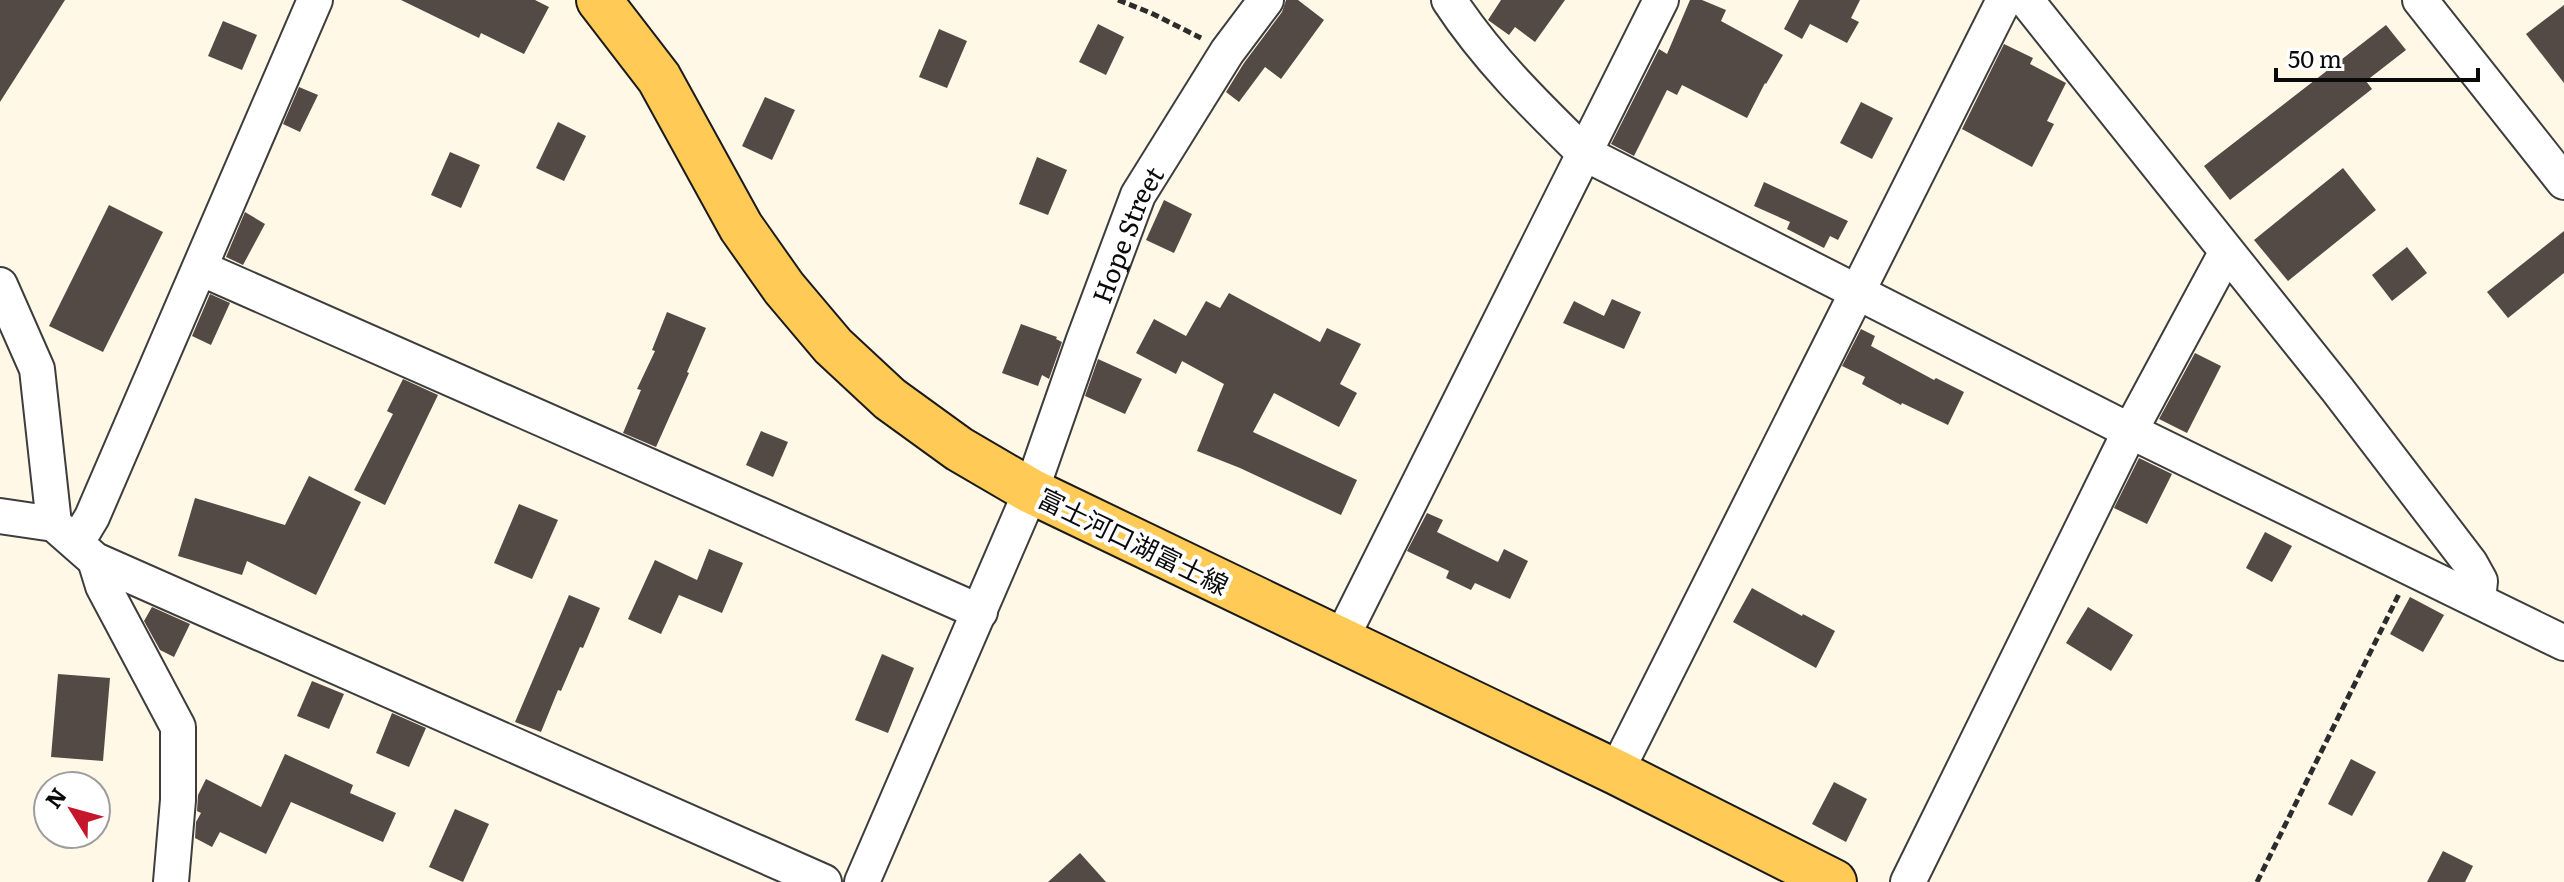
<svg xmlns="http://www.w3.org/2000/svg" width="2564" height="882" font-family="Literata,'Noto Sans JP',serif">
<rect width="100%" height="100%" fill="#fff8e6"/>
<g fill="#534a45">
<polygon points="0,0 65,0 0,102"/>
<polygon points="401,0 535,0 549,7 524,54 481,33 479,38"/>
<polygon points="1286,0 1298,0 1324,20 1281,79 1265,67 1239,102 1226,92 1244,63 1282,12"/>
<polygon points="1501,0 1565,0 1535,42 1515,27 1509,35 1488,20"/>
<polygon points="1690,0 1702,0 1726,10 1721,21 1783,55 1766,84 1765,83 1747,118 1682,85 1677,95 1667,90 1634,156 1611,144 1659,49 1667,54"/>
<polygon points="1799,0 1860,0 1851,18 1859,22 1847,43 1810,24 1802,39 1784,29"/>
<polygon points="2564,5 2564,83 2526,34"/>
<polygon points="223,21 257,35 242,70 208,56"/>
<polygon points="1098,24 1124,37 1106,75 1079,62"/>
<polygon points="2386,25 2406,50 2366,81 2372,89 2230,200 2204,166"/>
<polygon points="939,29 967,41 947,88 919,77"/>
<polygon points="2004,44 2033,58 2030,64 2066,83 2047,121 2054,124 2032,167 1962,129"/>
<polygon points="299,87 318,95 300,132 283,124"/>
<polygon points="765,97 795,110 772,160 742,146"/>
<polygon points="1861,102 1893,118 1872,159 1840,143"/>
<polygon points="558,122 586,136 564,181 536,168"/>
<polygon points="450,152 480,165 461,208 431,195"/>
<polygon points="1037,157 1067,170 1048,215 1019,204"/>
<polygon points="2343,168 2376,210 2288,281 2254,240"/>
<polygon points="1764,182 1848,221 1838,240 1830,236 1824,248 1787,229 1790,222 1754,206"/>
<polygon points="1164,200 1192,214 1174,253 1146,240"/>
<polygon points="109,205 163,232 103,352 49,326"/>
<polygon points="245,212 265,224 243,265 226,257"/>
<polygon points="2564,231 2564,273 2508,318 2487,292"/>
<polygon points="2407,247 2427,273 2392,301 2372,275"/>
<polygon points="1229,293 1320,342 1327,328 1361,344 1340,384 1357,393 1339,427 1274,393 1253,432 1357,480 1341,515 1240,468 1197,451 1224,384 1182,361 1176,374 1136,353 1154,319 1186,336 1206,301 1220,308"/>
<polygon points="210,294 230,303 211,345 192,336"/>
<polygon points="1612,299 1641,312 1624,349 1563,323 1574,301 1604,316"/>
<polygon points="667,312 706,328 687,372 689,373 656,447 623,433 641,390 637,389 655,351 652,350"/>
<polygon points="1021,324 1057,337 1056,339 1062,342 1049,379 1042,375 1038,386 1002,373"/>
<polygon points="1861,329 1875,336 1871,346 1934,380 1936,378 1964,392 1948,425 1902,403 1901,405 1862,384 1865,377 1842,366"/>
<polygon points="2195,353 2221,366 2187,433 2159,419"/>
<polygon points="1098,359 1142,379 1125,414 1085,396"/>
<polygon points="403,379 438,395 385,505 354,490 393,414 387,411"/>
<polygon points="761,431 788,442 773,477 746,465"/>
<polygon points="2139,458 2172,474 2147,524 2114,508"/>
<polygon points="309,476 361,502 316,595 247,561 242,575 178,556 195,498 285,525"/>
<polygon points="519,504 558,520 532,579 494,563"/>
<polygon points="1427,513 1443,520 1437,532 1498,562 1504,549 1528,561 1510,599 1475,583 1471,590 1446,578 1449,571 1407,551"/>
<polygon points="2265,532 2292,546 2272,582 2246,568"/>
<polygon points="709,549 743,563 722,613 679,595 661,634 628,619 655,560 697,580"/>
<polygon points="1752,588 1802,616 1803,614 1835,631 1816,668 1733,622"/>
<polygon points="569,595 600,608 583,648 580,647 561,691 558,690 541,732 515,722"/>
<polygon points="2410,597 2444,615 2423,652 2390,634"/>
<polygon points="152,607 190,624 174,657 160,650 144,621"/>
<polygon points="2088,607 2133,635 2111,671 2066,643"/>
<polygon points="882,654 914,668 888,733 855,720"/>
<polygon points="58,674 110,678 103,761 51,757"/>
<polygon points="312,681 344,694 329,729 297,716"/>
<polygon points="392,713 426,728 409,767 376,753"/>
<polygon points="285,754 353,785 350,793 396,813 383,842 291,802 266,854 220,832 212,847 195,838 196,822 201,813 197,811 198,795 206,779 261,807"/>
<polygon points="2351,759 2376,772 2352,816 2328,804"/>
<polygon points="1834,782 1867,799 1846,842 1812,824"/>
<polygon points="455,809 489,824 463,882 429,867"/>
<polygon points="2443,851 2473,866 2465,882 2427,882"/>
<polygon points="1080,853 1106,882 1048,882"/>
</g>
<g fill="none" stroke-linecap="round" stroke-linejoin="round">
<g stroke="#3d3d3d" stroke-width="38">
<g id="minor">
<path d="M1449 0C1487 58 1535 105 1584 153L2130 431 2564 643"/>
<polyline points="2026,0 2337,389 2470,563 2480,581 2478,600"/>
<polyline points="2420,0 2564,182"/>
<polyline points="200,268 980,612"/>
<polyline points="0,285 37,369 54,524 95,560 824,882"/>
<polyline points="0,516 54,524"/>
<polyline points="77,542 92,517 315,0"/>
<polyline points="95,560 103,586 178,727 178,800 171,882"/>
<polyline points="1341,639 1661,0"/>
<polyline points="1616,772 2004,0"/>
<path id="s1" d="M862 882 1031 491 1083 342 1138 195 1227 52 1266 0"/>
<polyline points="1908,882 2130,431 2226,253"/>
</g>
</g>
<g stroke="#1b1b1b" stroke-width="48">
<polyline id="major" points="599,0 659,78 741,227 784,288 833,346 890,399 959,449 1031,491 1616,772 1834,882"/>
</g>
<g stroke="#2c2c2c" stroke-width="5" stroke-dasharray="8 4" stroke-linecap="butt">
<polyline points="1118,0 1151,13 1201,38"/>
<polyline points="2257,882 2400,592"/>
</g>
<use href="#minor" stroke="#fff" stroke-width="34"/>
<use href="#major" stroke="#ffca56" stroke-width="44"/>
</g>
<g text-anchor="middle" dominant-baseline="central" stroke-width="8" stroke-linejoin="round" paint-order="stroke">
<g font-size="26" fill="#0a0a0a" stroke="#fff">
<text stroke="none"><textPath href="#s1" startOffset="700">Hope Street</textPath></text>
<text transform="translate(1134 540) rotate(26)">富士河口湖富士線</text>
</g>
</g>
<g transform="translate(72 810) rotate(307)"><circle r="38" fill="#ffffff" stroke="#9d9d9d" stroke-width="2"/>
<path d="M0-6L14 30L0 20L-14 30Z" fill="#c5162b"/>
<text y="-12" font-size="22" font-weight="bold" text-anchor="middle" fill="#0a0a0a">N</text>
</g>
<path d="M2276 68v12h202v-12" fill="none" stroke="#0a0a0a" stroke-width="4"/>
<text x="2288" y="68" font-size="24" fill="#0a0a0a" stroke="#ffffff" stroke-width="6" paint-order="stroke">50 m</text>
</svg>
